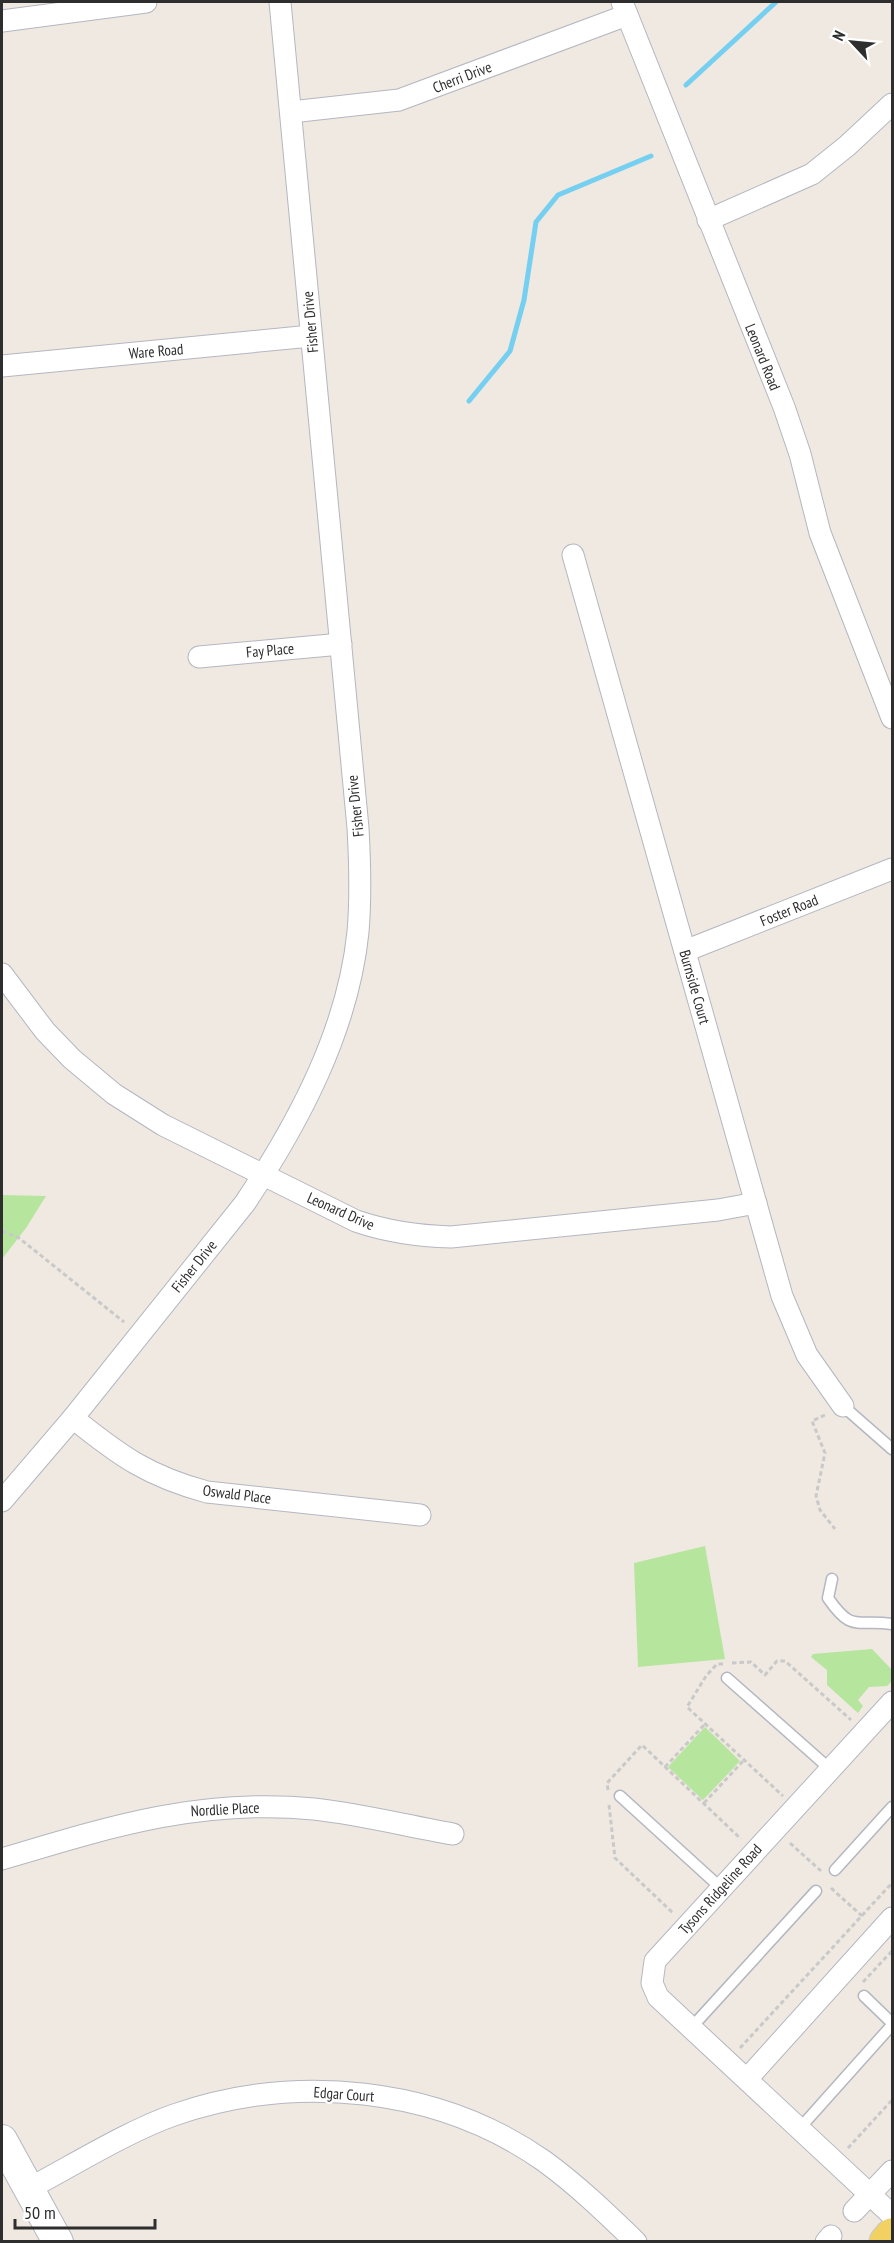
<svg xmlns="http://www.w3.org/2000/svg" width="894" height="2243" font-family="'PT Sans Narrow',sans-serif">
<rect width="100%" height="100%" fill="#efe9e1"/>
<g fill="#b6e59e">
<polygon points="2,1195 46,1196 26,1228 2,1259"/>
<polygon points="705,1546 725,1659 638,1667 634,1563"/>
<polygon points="872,1649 892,1670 892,1681 887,1686 869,1687 858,1700 863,1706 858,1713 827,1685 827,1670 811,1657 813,1654"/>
<polygon points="705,1727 740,1761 703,1800 668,1767"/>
</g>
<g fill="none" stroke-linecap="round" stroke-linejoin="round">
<g stroke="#75cff0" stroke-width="5">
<polyline points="686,85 776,2"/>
<polyline points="469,401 510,351 524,300 536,222 558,195 651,156"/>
</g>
<g stroke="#b4b7c1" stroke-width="13">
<g id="lane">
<polyline points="843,1406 892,1449"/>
<path d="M832 1579 828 1598C852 1633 856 1619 892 1624"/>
<polyline points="727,1678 830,1769"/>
<polyline points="620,1796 721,1888"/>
<polyline points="835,1870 892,1807"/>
<polyline points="864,1996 892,2023"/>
<polyline points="691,2028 816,1891"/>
<polyline points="800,2128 892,2025"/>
</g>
</g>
<g stroke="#b4b7c1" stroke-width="23">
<g id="street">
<polyline points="622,2 784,407 800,454 820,533 892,718"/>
<polyline points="2,21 146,2"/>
<polyline points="291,112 399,100 627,15"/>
<polyline points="708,220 812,174 847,146 892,104"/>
<polyline points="2,366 311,336"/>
<polyline points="573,555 782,1296 807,1355 843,1406"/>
<polyline points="199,657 341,644"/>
<polyline points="685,951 892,869"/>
<path d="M2 974 45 1031 72 1059 114 1094 163 1125 356 1221C388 1232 417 1236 451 1237L718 1210 756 1203"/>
<path d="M73 1418C120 1456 148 1476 207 1492L420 1515"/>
<path d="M2 1501 73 1418 245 1203C299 1122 348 1030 358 932 361 897 360 863 358 828L280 2"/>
<polyline points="892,1702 655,1961 652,1983 658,1997 892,2215"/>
<path d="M2 1859C109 1827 200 1798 314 1809 360 1814 407 1826 453 1834"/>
<polyline points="747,2079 892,1918"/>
<path d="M28 2189C72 2166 128 2131 174 2115 295 2073 437 2086 544 2161 577 2185 606 2213 636 2242"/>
<polyline points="854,2211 892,2171"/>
<polyline points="826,2242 831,2236"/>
</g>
</g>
<g stroke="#b4b7c1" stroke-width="32">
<polyline id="secondary" points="2,2140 58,2242"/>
</g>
<g stroke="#c9c9c9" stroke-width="35">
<polyline id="primary" points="886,2242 892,2235"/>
</g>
<g stroke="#c9c9c9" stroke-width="3" stroke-dasharray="4.5 3" stroke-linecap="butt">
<polyline points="2,1231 19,1238 124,1322"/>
<polyline points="825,1415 812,1421 825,1453 816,1496 820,1510 835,1529"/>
<polyline points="732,1663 751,1662 765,1675 777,1661 785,1661 851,1720"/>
<polyline points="723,1664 717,1664 706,1676 687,1707 783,1796"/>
<polyline points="665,1767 705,1724"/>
<polyline points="608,1790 607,1783 642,1745 741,1839"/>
<polyline points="704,1803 744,1760"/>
<polyline points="609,1805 615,1858 673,1913"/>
<polyline points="790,1843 821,1871"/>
<polyline points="831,1888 862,1916"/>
<polyline points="863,1982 892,1951"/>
<polyline points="740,2048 892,1883"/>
<polyline points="848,2148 892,2100"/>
</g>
<use href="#lane" stroke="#fff" stroke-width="10"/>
<use href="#street" stroke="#fff" stroke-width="21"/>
<use href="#secondary" stroke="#fff" stroke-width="30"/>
<use href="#primary" stroke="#f2d163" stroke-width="33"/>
</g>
<g text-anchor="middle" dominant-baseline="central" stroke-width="4.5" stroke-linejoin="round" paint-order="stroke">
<g font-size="15" fill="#2e2e2e" stroke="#fff">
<text transform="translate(462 77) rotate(-21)">Cherri Drive</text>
<text transform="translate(310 322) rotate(-95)">Fisher Drive</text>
<text transform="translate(156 351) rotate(-5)">Ware Road</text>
<text transform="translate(763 357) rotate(68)">Leonard Road</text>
<text transform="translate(270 650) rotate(-5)">Fay Place</text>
<text transform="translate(355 806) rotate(-96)">Fisher Drive</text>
<text transform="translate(789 910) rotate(-22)">Foster Road</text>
<text transform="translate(695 987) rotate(74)">Burnside Court</text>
<text transform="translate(341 1211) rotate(24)">Leonard Drive</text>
<text transform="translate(194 1266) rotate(-51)">Fisher Drive</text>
<text transform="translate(237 1494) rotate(7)">Oswald Place</text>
<text transform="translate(225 1809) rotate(-3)">Nordlie Place</text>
<text transform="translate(720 1889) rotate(-48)">Tysons Ridgeline Road</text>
<text transform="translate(344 2094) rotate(4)">Edgar Court</text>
</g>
</g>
<rect width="894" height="2243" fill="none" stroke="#2e2e2e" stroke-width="6"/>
<g transform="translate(852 42) rotate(296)" stroke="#ffffff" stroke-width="4.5" paint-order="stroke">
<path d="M0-4.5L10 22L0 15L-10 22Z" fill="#2e2e2e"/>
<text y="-9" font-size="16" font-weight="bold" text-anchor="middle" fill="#2e2e2e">N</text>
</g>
<path d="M15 2219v9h140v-9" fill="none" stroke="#2e2e2e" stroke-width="3"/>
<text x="24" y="2219" font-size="18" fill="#2e2e2e" stroke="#ffffff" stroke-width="4.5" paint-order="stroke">50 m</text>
</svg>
